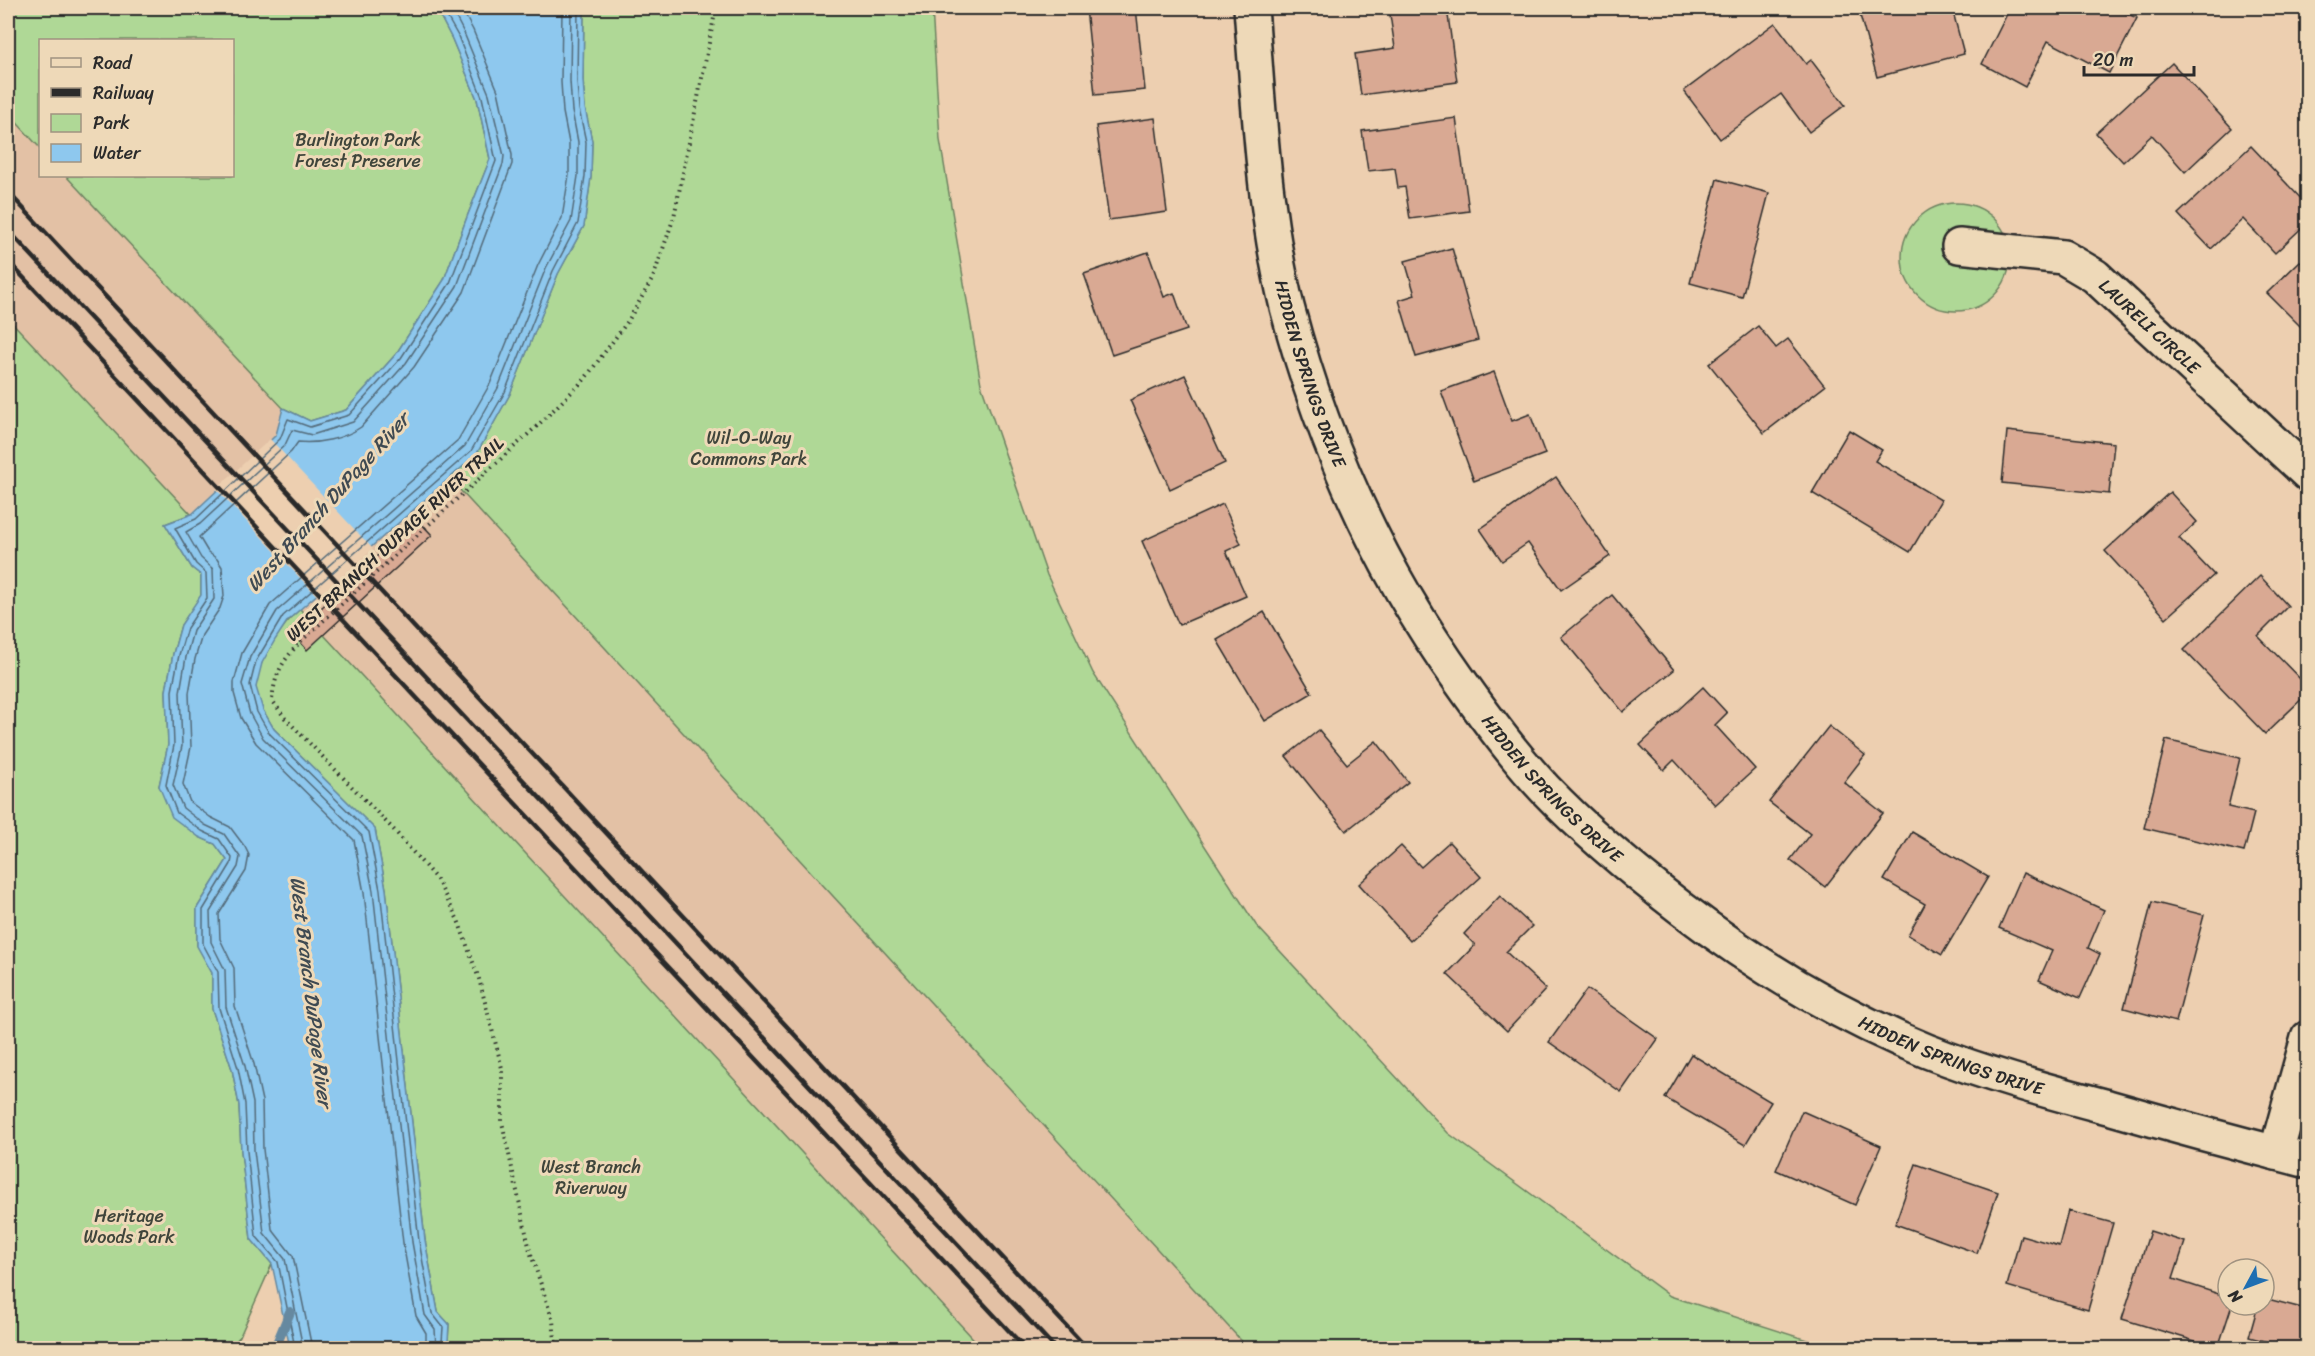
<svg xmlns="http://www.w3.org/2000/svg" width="2315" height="1356" font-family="Sriracha,sans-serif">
<rect width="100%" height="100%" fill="#edcfb0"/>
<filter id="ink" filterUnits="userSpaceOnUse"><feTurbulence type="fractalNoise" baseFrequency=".0167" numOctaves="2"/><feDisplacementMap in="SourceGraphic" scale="12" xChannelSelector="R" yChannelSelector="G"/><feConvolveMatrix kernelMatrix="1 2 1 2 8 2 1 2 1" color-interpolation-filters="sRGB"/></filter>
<g filter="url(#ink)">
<g fill="#e3c1a5">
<polygon points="8,113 40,148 40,176 66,176 283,408 276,435 191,514 8,318"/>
<polygon points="449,478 1248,1348 982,1348 300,609"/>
</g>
<g fill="#afd896" stroke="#6d8260" stroke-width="1.5">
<polygon points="8,8 436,8 452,39 477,99 490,159 467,217 444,280 396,354 346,410 310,421 283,408 66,176 232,176 232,40 40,40 40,148 8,113"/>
<polygon points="584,8 932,8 940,140 981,384 1047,575 1093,673 1256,925 1448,1133 1670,1296 1832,1348 1248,1348 449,478 476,455 510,394 558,274 584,226 591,177 592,141 585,108 583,80"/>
<circle cx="1956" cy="257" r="54"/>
<polygon points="8,318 191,514 165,524 192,568 201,575 201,596 181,625 173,654 166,691 168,745 159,786 199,837 215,844 227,860 197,908 197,945 212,973 212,1009 232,1069 239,1105 241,1151 251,1239 272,1264 240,1336 231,1348 8,1348"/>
<path d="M300 609 982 1348H450L448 1342 449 1324 438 1312 425 1240 386 889 375 829 274 729C267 717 255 701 256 686 257 661 282 625 300 609Z"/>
</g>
<polygon fill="#8ec8ee" stroke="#6689a0" stroke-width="1.5" points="436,8 584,8 583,80 585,108 592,141 591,177 584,226 558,274 510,394 476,455 288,620 275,640 262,663 256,687 263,710 274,729 375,829 386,889 425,1240 438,1312 449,1324 448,1342 450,1348 290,1348 272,1264 251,1239 241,1151 239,1105 232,1069 212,1009 212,973 197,946 197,908 227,860 215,844 199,837 172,817 159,786 168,745 166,691 173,654 181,625 201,595 201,575 192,568 165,524 192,514 276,435 283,408 310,421 346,410 396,354 444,280 467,217 490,159 477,99 452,39"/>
<polygon fill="#edcfb0" points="270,439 373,549 318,597 216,489"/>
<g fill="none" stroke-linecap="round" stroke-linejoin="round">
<g stroke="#536a79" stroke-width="1.5">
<polyline points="295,1348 278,1262 256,1236 247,1151 245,1104 238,1068 219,1008 218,972 203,944 203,910 231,864 232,858 219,839 202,831 177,813 166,785 174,745 172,691 179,655 187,628 207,598 206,573 196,564 175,528 196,519 280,439 288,419 310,427 349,415 401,358 450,283 496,161 482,97 458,36 442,8"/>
<polyline points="303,1348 285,1259 264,1233 254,1150 253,1103 245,1066 226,1007 225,970 211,942 210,912 238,867 240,857 224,834 205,825 183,808 173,785 182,746 180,692 186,657 193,631 214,599 213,569 201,558 186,532 200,524 285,445 292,430 312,435 353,422 406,363 457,286 503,164 504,156 489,94 464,33 451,8"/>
<path d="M312 1348 293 1256 272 1229 263 1149 262 1101 254 1064 235 1006 234 968 220 939 219 914 246 871 249 855 245 847 230 827 210 817 190 802 183 784 191 747 189 693 195 659 202 635 220 608 224 596 222 567 217 559 208 552 199 537 291 452 298 442C318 444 344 439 361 427L414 367 464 292 512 164V155L498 91 473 30 461 8"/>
<polyline points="426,1348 426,1333 416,1316 403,1243 364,893 354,840 256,743 241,718 234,693 234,682 242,653 270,605 458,440 490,384 538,265 562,218 569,175 569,143 563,112 561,82 562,8"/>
<polyline points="436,1348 435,1329 425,1315 412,1242 373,891 362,836 263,738 250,714 242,684 250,657 277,611 465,446 498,388 546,268 571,221 578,176 578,142 572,111 570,81 571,8"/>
<polyline points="444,1348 442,1342 443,1327 432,1313 419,1241 380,890 369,832 269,733 257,712 250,685 256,661 283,616 471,451 505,392 553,271 578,223 585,176 586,142 579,109 577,81 578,8"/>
</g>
<polyline stroke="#6689a0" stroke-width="10" points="275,1348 290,1312"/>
</g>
<g fill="#d9a993" stroke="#2b2b2b" stroke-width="1.5">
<polygon points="1086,8 1136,8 1145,90 1095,95"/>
<polygon points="1389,8 1447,8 1457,82 1361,95 1355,54 1395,48"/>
<polygon points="1858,8 1952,8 1964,54 1877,77"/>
<polygon points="2010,8 2115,8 2137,18 2109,73 2048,41 2025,87 1982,64"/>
<polygon points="1775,23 1806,64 1811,60 1845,105 1809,132 1781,94 1720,139 1684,91"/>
<polygon points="2172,63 2232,128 2185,172 2152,135 2123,162 2096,133"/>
<polygon points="1155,118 1167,212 1109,220 1096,126"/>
<polygon points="1456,118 1469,211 1410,219 1405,187 1398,188 1395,168 1368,171 1362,131"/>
<polygon points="2251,146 2308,206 2308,222 2275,253 2243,219 2211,249 2178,214"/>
<polygon points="1717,179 1769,193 1742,297 1690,283"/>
<polygon points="1452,248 1478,340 1416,357 1399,300 1415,295 1405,261"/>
<polygon points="1148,252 1164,297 1174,293 1187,330 1112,355 1084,274"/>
<polygon points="2300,261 2308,267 2308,334 2267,293"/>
<polygon points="1758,326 1776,348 1788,339 1825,386 1764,433 1709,364"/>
<polygon points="1494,372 1512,421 1530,414 1545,454 1474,481 1441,391"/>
<polygon points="1185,375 1225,463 1170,489 1130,400"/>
<polygon points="1849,430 1882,450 1875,461 1941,500 1910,552 1812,493"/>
<polygon points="2007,431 2114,443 2109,494 2002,483"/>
<polygon points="1556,477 1610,556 1561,590 1528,543 1502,561 1480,529"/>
<polygon points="2170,492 2197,522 2179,538 2214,575 2166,618 2105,551"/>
<polygon points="1223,504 1241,544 1226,551 1246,596 1179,625 1142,541"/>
<polygon points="417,519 432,535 307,650 293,634"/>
<polygon points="2260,576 2288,606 2258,636 2308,687 2308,693 2265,734 2184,650"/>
<polygon points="1612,595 1674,670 1623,712 1561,637"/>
<polygon points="1264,612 1312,693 1265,721 1217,640"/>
<polygon points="1703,687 1727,713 1715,725 1755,769 1715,805 1674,760 1664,770 1640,745"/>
<polygon points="1829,726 1865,755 1844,782 1883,813 1825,887 1790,860 1810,834 1769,802"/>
<polygon points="1319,730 1347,764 1376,741 1408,782 1346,831 1286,756"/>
<polygon points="2166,740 2240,758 2228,807 2254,813 2244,852 2144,828"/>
<polygon points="1912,832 1988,877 1942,955 1908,935 1925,904 1884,880"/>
<polygon points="1449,842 1481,877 1410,941 1359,884 1401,846 1421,867"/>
<polygon points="2023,873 2104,910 2088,948 2100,954 2080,998 2039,980 2052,951 1999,928"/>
<polygon points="1500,896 1532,926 1506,952 1546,989 1507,1031 1447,974 1475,945 1464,934"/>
<polygon points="2152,902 2204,915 2176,1022 2124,1008"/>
<polygon points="1587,989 1658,1039 1621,1092 1549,1042"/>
<polygon points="1691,1054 1771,1102 1745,1145 1665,1098"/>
<polygon points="1802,1111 1881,1146 1855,1205 1776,1170"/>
<polygon points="1916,1164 1998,1192 1977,1253 1895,1224"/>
<polygon points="2068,1211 2113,1223 2088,1310 2007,1286 2021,1235 2059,1246"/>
<polygon points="2150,1231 2185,1242 2173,1279 2228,1297 2228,1305 2232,1305 2218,1348 2122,1319"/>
<polygon points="2308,1288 2308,1348 2290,1348 2249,1337 2258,1305 2264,1305 2264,1298 2302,1308"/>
</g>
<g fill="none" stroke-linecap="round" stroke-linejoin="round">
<g stroke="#2b2b2b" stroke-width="38">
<g id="minor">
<path id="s1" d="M1251 8C1259 107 1263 209 1287 307 1322 441 1379 568 1460 681 1486 718 1513 755 1545 789 1587 833 1633 871 1681 908 1757 966 1838 1015 1927 1051 1985 1074 2047 1091 2108 1107 2174 1126 2241 1144 2308 1161"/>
<path id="s2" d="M1959 246 2063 257 2095 276 2308 474"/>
<polyline points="2276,1153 2308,1038"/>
</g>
</g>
<path stroke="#2b2b2b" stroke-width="4" stroke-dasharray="1.5 4.5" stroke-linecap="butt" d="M556 1348 553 1321 530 1251 502 1122V1068L479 979 458 920 437 880 394 830 285 718 272 700C275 673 282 662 300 642L536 427 584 380 628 321 653 278 674 217 716 8"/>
<use href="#minor" stroke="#eed9b8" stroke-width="33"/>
<g stroke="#2b2b2b" stroke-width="4.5">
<polyline points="8,192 1087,1348"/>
<polyline points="8,230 1055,1348"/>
<polyline points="8,261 1025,1348"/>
</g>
</g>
</g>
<g text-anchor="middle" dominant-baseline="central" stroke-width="6" stroke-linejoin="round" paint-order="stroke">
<g font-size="18" fill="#3f453b" stroke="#eed9b8">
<text x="358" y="140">Burlington Park<tspan x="358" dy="21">Forest Preserve</tspan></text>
<text x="749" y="438">Wil-O-Way<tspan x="749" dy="21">Commons Park</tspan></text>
<text x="591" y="1167">West Branch<tspan x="591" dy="21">Riverway</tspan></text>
<text x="129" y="1216">Heritage<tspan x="129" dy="21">Woods Park</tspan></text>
</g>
<g font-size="18" fill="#2b2b2b" stroke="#eed9b8">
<text stroke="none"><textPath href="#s2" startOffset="216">LAURELI CIRCLE</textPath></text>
<text stroke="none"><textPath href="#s1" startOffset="372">HIDDEN SPRINGS DRIVE</textPath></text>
<text transform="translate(395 539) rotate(-43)">WEST BRANCH DUPAGE RIVER TRAIL</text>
<text stroke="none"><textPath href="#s1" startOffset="858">HIDDEN SPRINGS DRIVE</textPath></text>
<text stroke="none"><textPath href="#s1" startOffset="1344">HIDDEN SPRINGS DRIVE</textPath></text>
</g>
<g font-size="20" font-style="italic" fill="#3f4a52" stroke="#eed9b8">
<text transform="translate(328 502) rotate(-48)">West Branch DuPage River</text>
<text transform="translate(311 992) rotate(83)">West Branch DuPage River</text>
</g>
</g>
<rect width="2315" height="1356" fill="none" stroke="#eed9b8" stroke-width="30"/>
<rect x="15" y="15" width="2285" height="1326" fill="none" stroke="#2b2b2b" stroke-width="2" filter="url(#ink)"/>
<rect x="39" y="39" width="195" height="138" fill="#eed9b8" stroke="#a09380" stroke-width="1.5"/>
<rect x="51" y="58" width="30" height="9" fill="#eed9b8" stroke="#a09380" stroke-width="1.5"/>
<text x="93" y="69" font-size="18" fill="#2b2b2b">Road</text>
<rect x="51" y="88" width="30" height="9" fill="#2b2b2b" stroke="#a09380" stroke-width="1.5"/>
<text x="93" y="99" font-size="18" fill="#2b2b2b">Railway</text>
<rect x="51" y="114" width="30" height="18" fill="#afd896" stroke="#a09380" stroke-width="1.5"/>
<text x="93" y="129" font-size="18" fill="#2b2b2b">Park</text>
<rect x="51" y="144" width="30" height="18" fill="#8ec8ee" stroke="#a09380" stroke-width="1.5"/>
<text x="93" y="159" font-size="18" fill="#2b2b2b">Water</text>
<g transform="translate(2246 1287) rotate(229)"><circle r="28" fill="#eed9b8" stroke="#a09380" stroke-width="1.5"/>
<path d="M0-4.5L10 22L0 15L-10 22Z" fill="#1f6fb2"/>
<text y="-9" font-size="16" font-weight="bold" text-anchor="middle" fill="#2b2b2b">N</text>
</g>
<path d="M2084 66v9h110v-9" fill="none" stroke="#2b2b2b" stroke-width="3"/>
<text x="2093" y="66" font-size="18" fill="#2b2b2b" stroke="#eed9b8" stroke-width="4.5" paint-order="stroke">20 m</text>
</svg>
